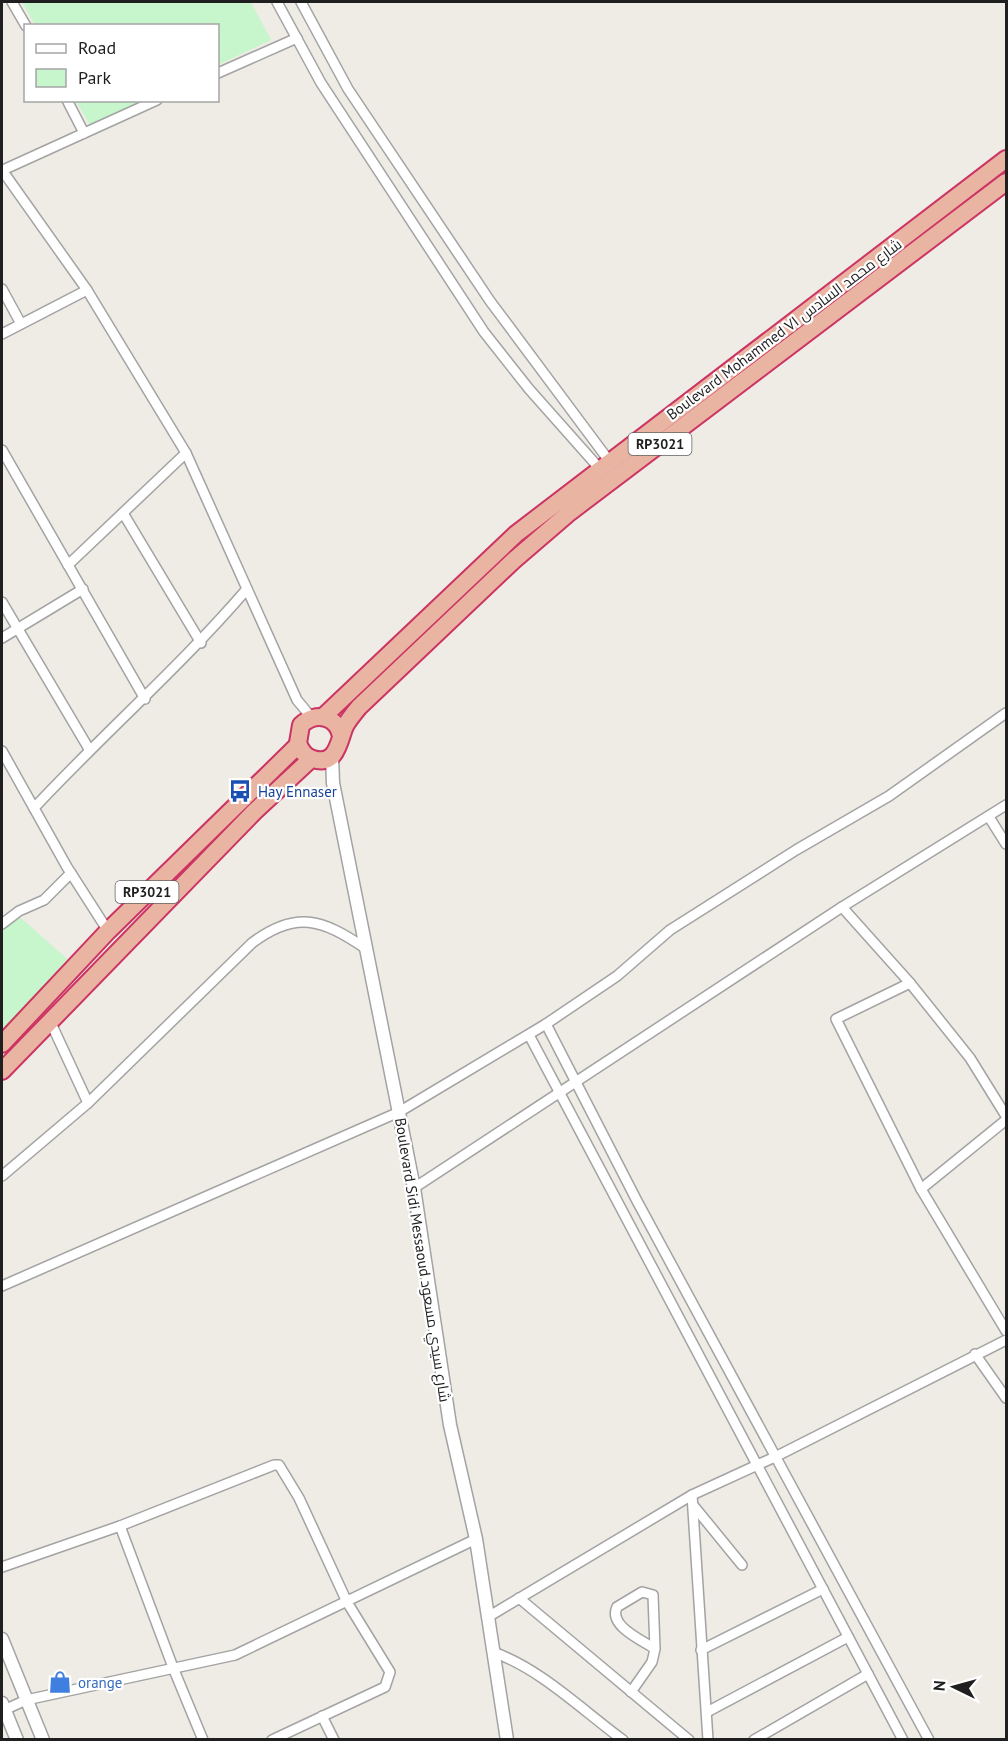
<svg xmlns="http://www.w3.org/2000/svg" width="1008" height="1741" font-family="'PT Sans',Cairo,sans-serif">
<rect width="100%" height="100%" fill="#efece6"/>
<g fill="#c7f5cc">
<polygon points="22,2 251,2 271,40 218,65 218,26 35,25"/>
<polygon points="76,101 142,101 90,125"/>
<polygon points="13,911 74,965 2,1034 2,923"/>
</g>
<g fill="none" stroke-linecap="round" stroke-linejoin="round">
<g stroke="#a3a3a3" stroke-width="12">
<g id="minor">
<polyline points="12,2 26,26"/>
<polyline points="277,2 321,83 484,332 529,389 600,469"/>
<polyline points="301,2 348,89 490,301 610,462"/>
<polyline points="218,73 297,38"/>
<polyline points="67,100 84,133"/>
<polyline points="2,170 87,290 186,453 297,700 312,718"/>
<polyline points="3,170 157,100"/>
<polyline points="2,289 20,322"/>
<polyline points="2,334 87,290"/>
<polyline points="2,450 145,699"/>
<polyline points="123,513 201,643"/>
<polyline points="68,565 186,453"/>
<polyline points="2,602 89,749"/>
<polyline points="2,638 83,589"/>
<polyline points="2,751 67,867 108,931"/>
<path d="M34 808C104 733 180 667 247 589"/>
<polyline points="989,817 1006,844"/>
<polyline points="842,907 910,983 970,1058 1006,1116"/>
<polyline points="2,924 19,911 44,900 71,873"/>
<polyline points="910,983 836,1019 921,1189 1006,1331"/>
<polyline points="50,1021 88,1103"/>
<polyline points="546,1024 637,1201 929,1740"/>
<polyline points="529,1035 903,1740"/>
<path d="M2 1176 88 1103 252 943C296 910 322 919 365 948"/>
<polyline points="414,1188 842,907 1006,805"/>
<polyline points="921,1189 1006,1120"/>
<polyline points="2,1286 399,1112 546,1024 617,976 670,930 796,850 889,796 1006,713"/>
<polyline points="975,1354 1006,1398"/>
<polyline points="692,1495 708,1740"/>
<polyline points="693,1505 742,1565"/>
<polyline points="120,1526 174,1670 203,1740"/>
<polyline points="2,1567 120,1526 274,1465 279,1465 299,1498 347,1602 390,1672 385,1687 272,1740"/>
<polyline points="519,1598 689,1740"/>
<polyline points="488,1617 692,1495 777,1456 1006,1340"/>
<polyline points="701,1650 823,1589"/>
<path d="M493 1652C541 1669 582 1710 623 1740"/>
<path d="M631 1692 652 1662 655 1649 653 1595 642 1592 617 1607C608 1626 642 1640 655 1649"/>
<polyline points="2,1711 26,1700 235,1655 476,1539"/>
<polyline points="707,1712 848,1637"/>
<polyline points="322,1716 334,1740"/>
<polyline points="754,1740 868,1674"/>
</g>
</g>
<g stroke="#a3a3a3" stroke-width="15">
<g id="tertiary">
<polyline points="332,756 333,783 414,1188 450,1425 476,1539 507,1740"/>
<polyline points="2,1639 43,1740"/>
<polyline points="2,1703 17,1740"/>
</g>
</g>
<g stroke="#cc3464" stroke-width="20">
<g id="trunk">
<polyline points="323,717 516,534 1006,159"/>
<path d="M341 736C337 716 316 711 301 725L298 743C301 751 305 757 313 759 337 767 339 740 345 726 349 719 354 713 359 707L513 561 570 512 1006 182"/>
<polyline points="2,1044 108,931 298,745"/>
<polyline points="2,1071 254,812 311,759"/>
</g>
</g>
<use href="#minor" stroke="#fff" stroke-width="9"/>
<use href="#tertiary" stroke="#fff" stroke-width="12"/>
<use href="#trunk" stroke="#eab4a3" stroke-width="16"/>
</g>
<defs>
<g id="bus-bare" transform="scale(1.8)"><path d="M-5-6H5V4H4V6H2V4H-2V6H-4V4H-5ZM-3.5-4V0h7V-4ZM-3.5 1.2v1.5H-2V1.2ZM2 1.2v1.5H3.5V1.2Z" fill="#1a4fb4" stroke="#fff" stroke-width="2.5" paint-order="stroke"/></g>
<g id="shop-bare" transform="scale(1.8)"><path d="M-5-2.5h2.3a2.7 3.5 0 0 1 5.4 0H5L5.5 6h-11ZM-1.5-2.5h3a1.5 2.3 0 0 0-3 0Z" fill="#3f7fe0" stroke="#fff" stroke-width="2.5" paint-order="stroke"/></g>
</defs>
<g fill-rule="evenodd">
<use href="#bus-bare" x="240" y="791"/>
<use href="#shop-bare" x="60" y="1682"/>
</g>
<g text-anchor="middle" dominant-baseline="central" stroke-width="4.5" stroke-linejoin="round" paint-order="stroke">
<g fill="#fff" stroke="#626262" stroke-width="1.5">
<rect x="628.5" y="433" width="63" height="22" rx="4.5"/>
<rect x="115.5" y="881" width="63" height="22" rx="4.5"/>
</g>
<g font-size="14" font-weight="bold" fill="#1f1f1f">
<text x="660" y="444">RP3021</text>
<text x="147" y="892">RP3021</text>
</g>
<g font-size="15" fill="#1f1f1f" stroke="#fff">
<text transform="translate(784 329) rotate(-37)">Boulevard Mohammed VI شارع محمد السادس</text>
<text transform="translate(423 1260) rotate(81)">Boulevard Sidi Messaoud شارع سيدي مسعود</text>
</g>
<g font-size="15" fill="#164399" stroke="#fff" text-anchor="start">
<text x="258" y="791">Hay Ennaser</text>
</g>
<g font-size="15" fill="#366cbe" stroke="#fff" text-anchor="start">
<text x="78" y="1682">orange</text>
</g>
</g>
<rect width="1008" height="1741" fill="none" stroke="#1f1f1f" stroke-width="6"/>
<rect x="24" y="24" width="195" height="78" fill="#ffffff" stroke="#a5a5a5" stroke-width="1.5"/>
<rect x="36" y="44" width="30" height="9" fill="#ffffff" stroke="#a5a5a5" stroke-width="1.5"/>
<text x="78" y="54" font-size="18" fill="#1f1f1f">Road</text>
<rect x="36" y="69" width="30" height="18" fill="#c7f5cc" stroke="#a5a5a5" stroke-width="1.5"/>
<text x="78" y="84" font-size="18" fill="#1f1f1f">Park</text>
<g transform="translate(954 1687) rotate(275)" stroke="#ffffff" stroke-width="4.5" paint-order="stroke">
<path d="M0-4.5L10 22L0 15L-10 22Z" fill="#1f1f1f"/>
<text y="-9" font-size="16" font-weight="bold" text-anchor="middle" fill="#1f1f1f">N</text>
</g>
</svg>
